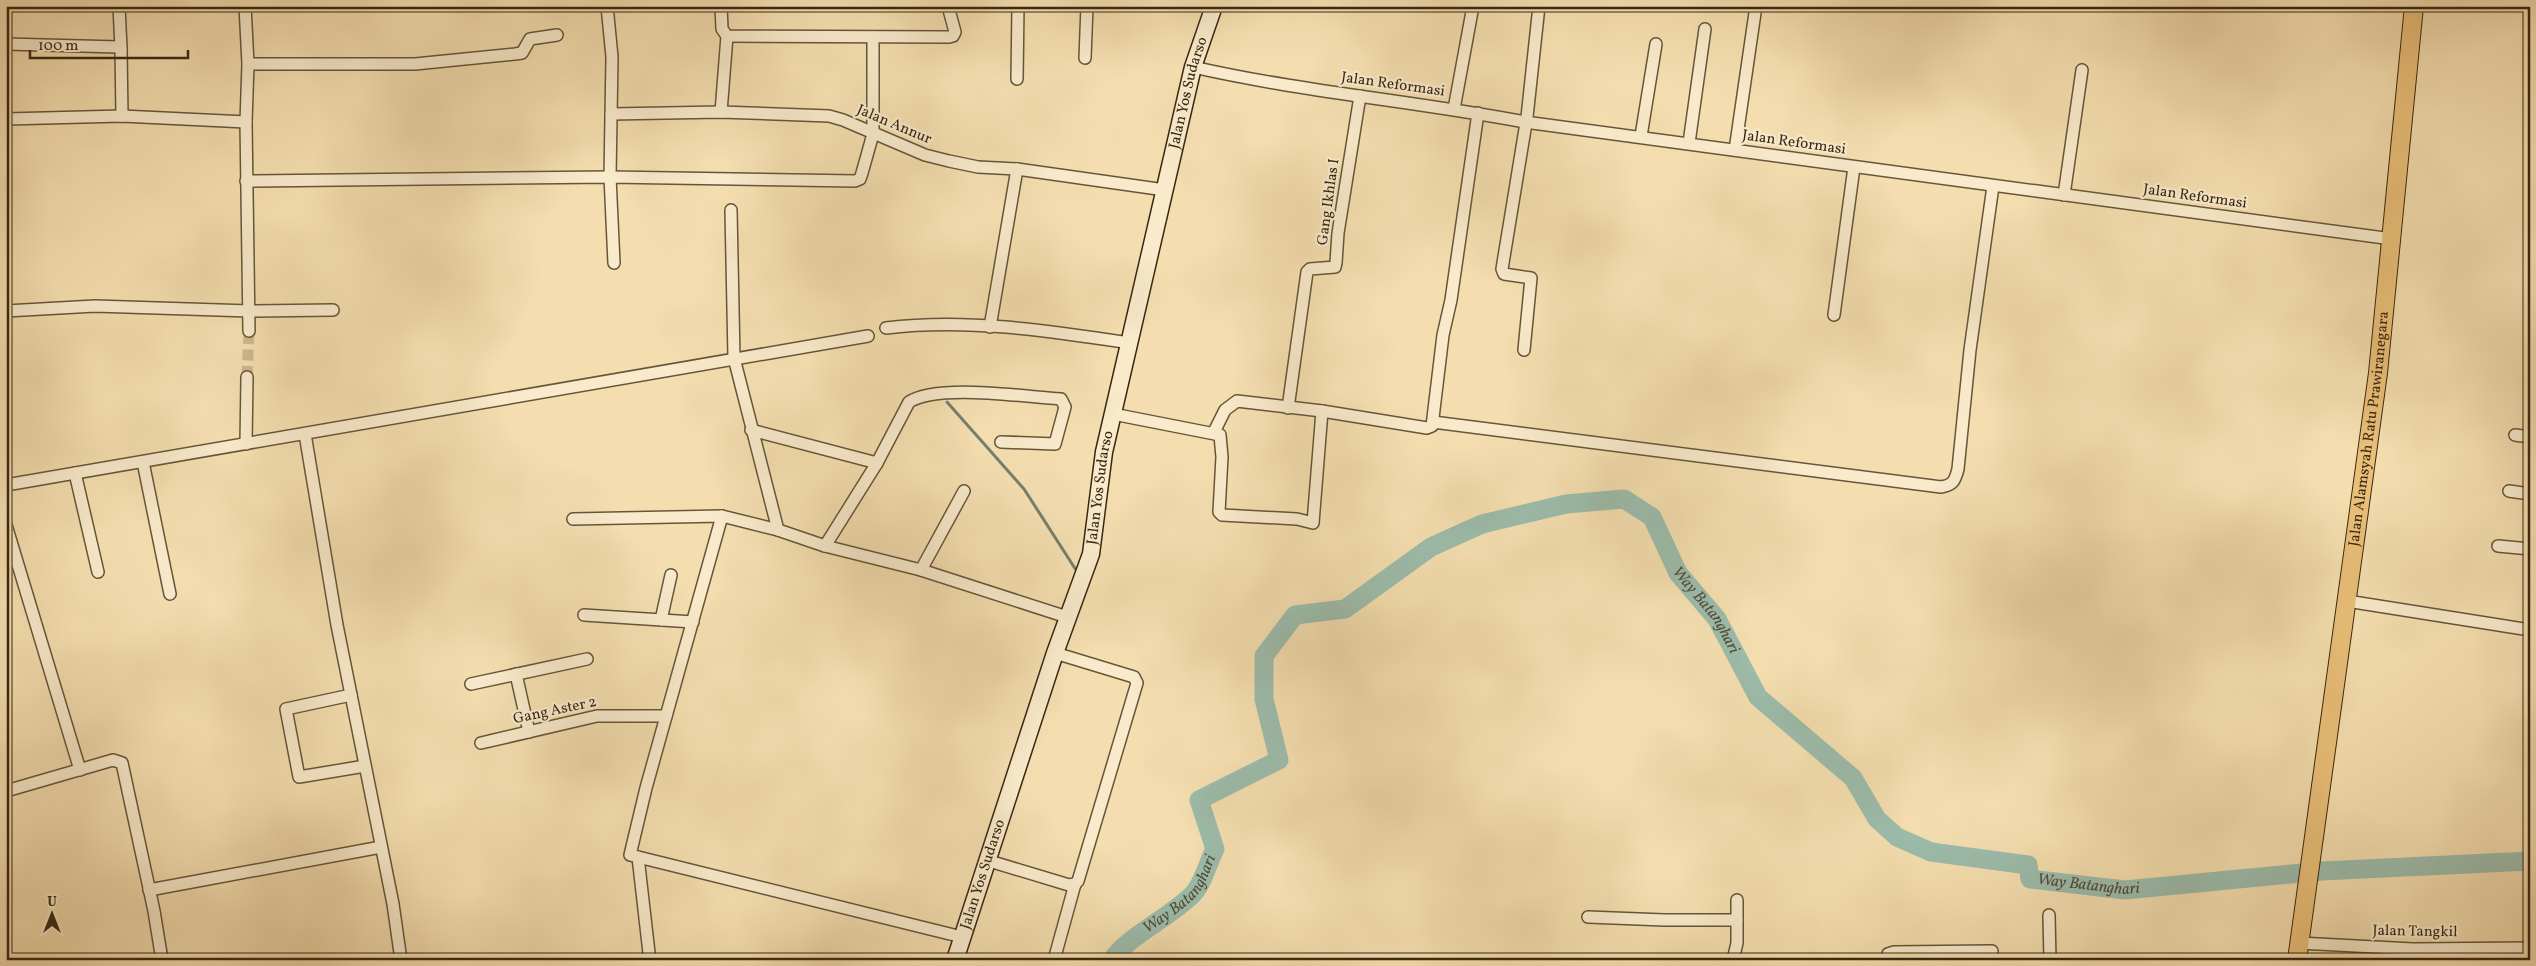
<svg xmlns="http://www.w3.org/2000/svg" width="2536" height="966" font-family="Vollkorn,serif">
<rect width="100%" height="100%" fill="#f4deaf"/>
<filter id="stains"><feTurbulence type="fractalNoise" baseFrequency=".004" numOctaves="4"/><feColorMatrix values="0 0 0 0 .2 0 0 0 0 .09 0 0 0 0 .02 0 0 0 .5 -.17"/></filter>
<radialGradient id="worn" r=".72"><stop offset=".6" stop-color="#630" stop-opacity="0"/><stop offset="1" stop-color="#630" stop-opacity=".3"/></radialGradient>
<g fill="none" stroke-linecap="round" stroke-linejoin="round">
<polyline stroke="#74806e" stroke-width="3" points="947,402 1024,489 1076,570"/>
<path stroke="#9cbcab" stroke-width="19" id="s1" d="M1112 960C1125 938 1172 916 1193 894 1203 884 1208 862 1215 849L1199 800 1279 760 1264 699V656L1295 615 1345 609 1431 547 1482 524 1566 504 1624 499 1652 517 1678 573 1717 619 1758 697 1853 778 1877 819 1897 837 1931 852 2028 865 2030 879 2125 890 2322 871 2530 861"/>
<polyline stroke="#ceb990" stroke-width="11" stroke-dasharray="11 5.5" stroke-linecap="butt" points="247,377 249,331"/>
<g stroke="#67553a" stroke-width="14">
<g id="street">
<polyline points="119,6 121,49"/>
<polyline points="245,6 248,64 246,122 249,331"/>
<polyline points="607,6 612,57 610,177 614,263"/>
<polyline points="721,6 722,29 727,36 949,37 953,36 955,32 948,6"/>
<polyline points="6,44 119,47 121,49 122,116"/>
<polyline points="1085,58 1087,6"/>
<polyline points="248,64 415,64 515,54 522,53 530,39 557,35"/>
<path d="M1193 67C1303 92 1414 101 1525 122L2392 239"/>
<polyline points="1017,79 1018,6"/>
<polyline points="1454,109 1473,6"/>
<polyline points="721,112 727,36"/>
<polyline points="611,114 721,112 829,116 843,120 925,155 949,161 978,167 1017,169 1165,190"/>
<polyline points="6,119 122,116 246,122"/>
<polyline points="1641,136 1656,44"/>
<polyline points="1689,143 1705,29"/>
<polyline points="1735,150 1756,6"/>
<polyline points="246,181 610,177 855,181 860,179 862,173 873,134 873,37"/>
<polyline points="2064,195 2082,70"/>
<polyline points="731,210 734,358 778,530 825,546 921,570 1067,617"/>
<polyline points="6,311 95,306 250,311 333,310"/>
<polyline points="1834,315 1854,167"/>
<polyline points="990,327 1017,169"/>
<path d="M886 328C966 318 1050 331 1130 343"/>
<polyline points="1524,350 1531,278 1504,274 1502,269 1527,117 1539,6"/>
<polyline points="1288,408 1307,272 1310,269 1335,267 1336,263 1338,233 1360,96"/>
<polyline points="1113,414 1220,435 1222,457 1219,512 1222,515 1297,519 1313,523 1322,411"/>
<path d="M1433 422 1941 487C1953 485 1955 481 1958 469L1970 350 1993 186"/>
<polyline points="751,430 877,463 825,546"/>
<polyline points="1214,432 1225,410 1237,401 1322,411 1427,428 1432,426 1443,335 1451,300 1478,113"/>
<polyline points="305,434 337,625 393,904 401,960"/>
<polyline points="2515,435 2530,437"/>
<polyline points="246,444 247,377"/>
<polyline points="143,462 170,594"/>
<path d="M877 463 909 402C938 383 1025 397 1061 399L1065 407 1055 444 1001 442"/>
<polyline points="75,473 98,572"/>
<polyline points="6,485 868,336"/>
<polyline points="2509,491 2530,494"/>
<polyline points="722,516 646,788 630,855 962,937"/>
<polyline points="573,519 722,516 778,530"/>
<polyline points="6,525 80,770"/>
<polyline points="2498,546 2530,549"/>
<polyline points="921,570 964,491"/>
<polyline points="2347,601 2530,630"/>
<polyline points="584,615 693,622"/>
<polyline points="661,620 671,575"/>
<polyline points="516,674 529,732"/>
<polyline points="471,684 587,659"/>
<polyline points="351,695 286,709 299,777 365,766"/>
<polyline points="481,743 597,716 666,716"/>
<polyline points="6,791 113,760 122,763 154,911 162,960"/>
<polyline points="638,857 649,953 647,960"/>
<polyline points="986,860 1069,885 1075,884 1078,881 1137,683 1134,677 1055,653"/>
<polyline points="149,890 381,847"/>
<polyline points="2049,915 2050,960"/>
<polyline points="1588,917 1664,920 1737,920"/>
<polyline points="2299,943 2413,949 2530,948"/>
<polyline points="1054,960 1075,884"/>
<polyline points="1733,960 1737,943 1737,900"/>
<polyline points="1887,960 1888,954 1894,952 1992,951"/>
</g>
</g>
<g stroke="#382713" stroke-width="19">
<g id="secondary">
<path id="s2" d="M955 960 1055 653 1091 554 1104 452 1193 67 1214 6"/>
</g>
</g>
<g stroke="#382713" stroke-width="20">
<g id="primary">
<path id="s3" d="M2297 960 2378 373 2414 6"/>
</g>
</g>
<use href="#street" stroke="#f8eacb" stroke-width="11"/>
<use href="#secondary" stroke="#f8eacb" stroke-width="16"/>
<use href="#primary" stroke="#eabf78" stroke-width="18"/>
</g>
<g text-anchor="middle" dominant-baseline="central" stroke-width="4.5" stroke-linejoin="round" paint-order="stroke">
<g font-size="15" fill="#382713" stroke="#f8eacb">
<text transform="translate(1393 85) rotate(8)">Jalan Reformasi</text>
<text stroke="none"><textPath href="#s2" startOffset="900">Jalan Yos Sudarso</textPath></text>
<text transform="translate(894 125) rotate(23)">Jalan Annur</text>
<text transform="translate(1794 143) rotate(8)">Jalan Reformasi</text>
<text transform="translate(2195 197) rotate(8)">Jalan Reformasi</text>
<text transform="translate(1329 202) rotate(-82)">Gang Ikhlas I</text>
<text stroke="none"><textPath href="#s3" startOffset="536">Jalan Alamsyah Ratu Prawiranegara</textPath></text>
<text stroke="none"><textPath href="#s2" startOffset="495">Jalan Yos Sudarso</textPath></text>
<text transform="translate(555 711) rotate(-12)">Gang Aster 2</text>
<text stroke="none"><textPath href="#s2" startOffset="90">Jalan Yos Sudarso</textPath></text>
<text transform="translate(2415 932) rotate(1)">Jalan Tangkil</text>
</g>
<g font-size="16" font-style="italic" fill="#514c39" stroke="#f8eacb">
<text stroke="none"><textPath href="#s1" startOffset="952">Way Batanghari</textPath></text>
<text stroke="none"><textPath href="#s1" startOffset="1461">Way Batanghari</textPath></text>
<text stroke="none"><textPath href="#s1" startOffset="96">Way Batanghari</textPath></text>
</g>
</g>
<rect width="2536" height="966" fill="none" stroke="#f4deaf" stroke-width="25"/>
<rect x="8" y="8" width="2521" height="951" fill="none" stroke="#382713" stroke-width="2.5"/>
<rect x="12" y="12" width="2511" height="941" fill="none" stroke="#382713"/>
<g transform="translate(52 914)" stroke="#f8eacb" stroke-width="4" paint-order="stroke">
<path d="M0-4L9 19L0 12L-9 19Z" fill="#382713"/>
<text y="-8" font-size="14" font-weight="bold" text-anchor="middle" fill="#382713">U</text>
</g>
<path d="M30 50v8h158v-8" fill="none" stroke="#382713" stroke-width="2.5"/>
<text x="38" y="50" font-size="15" fill="#382713" stroke="#f8eacb" stroke-width="4" paint-order="stroke">100 m</text>
<rect width="100%" height="100%" filter="url(#stains)"/>
<rect width="100%" height="100%" fill="url(#worn)"/>
</svg>
